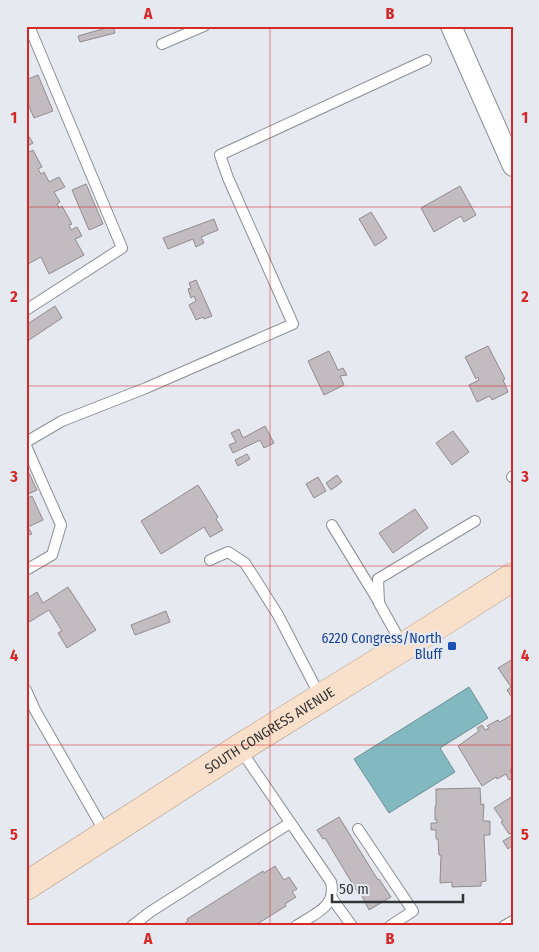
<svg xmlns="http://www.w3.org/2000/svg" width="539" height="952" font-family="'Fira Sans Condensed',sans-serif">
<rect width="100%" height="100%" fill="#e6eaf0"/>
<polygon fill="#82b9c0" stroke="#6a9197" points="469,687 488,718 440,748 455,772 389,813 354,759"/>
<g fill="#c2bbbf" stroke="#918b8f">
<polygon points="113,26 115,33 80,42 78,36"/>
<polygon points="38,75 53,111 34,118 26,99 26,80"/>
<polygon points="28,135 33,143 26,147 29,152 33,150 42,167 38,169 41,174 44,172 49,182 59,177 65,187 54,192 60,202 57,204 59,208 62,206 72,224 69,225 71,230 77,227 82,236 75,239 84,255 49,274 41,257 28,264 26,260 26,253 29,251 26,248 26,136"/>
<polygon points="86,184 103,224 89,230 72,190"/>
<polygon points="460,186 476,215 464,222 461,216 434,232 421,208"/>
<polygon points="371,212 387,238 375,246 359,219"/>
<polygon points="214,219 218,230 201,237 204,243 196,247 193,239 168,249 163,238"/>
<polygon points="196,280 212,316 204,319 203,317 196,320 189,305 196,301 194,296 191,298 188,289 191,288 189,283"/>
<polygon points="55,306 62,318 26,342 26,325"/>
<polygon points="488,346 505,379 503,380 508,392 492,400 490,396 477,402 469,385 479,380 478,377 476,379 465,357"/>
<polygon points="329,351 338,370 343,368 347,375 340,376 344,385 324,395 308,361"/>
<polygon points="265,426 274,443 264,448 260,440 233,453 229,445 236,442 231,433 239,429 243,438"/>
<polygon points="453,431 469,452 452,465 436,443"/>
<polygon points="247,454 250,459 238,466 235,460"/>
<polygon points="29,473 37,490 26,495 26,474"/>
<polygon points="337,475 342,482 331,490 326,483"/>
<polygon points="318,477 326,491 314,498 306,484"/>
<polygon points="198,485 218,517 216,519 223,530 210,537 204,527 161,554 141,521"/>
<polygon points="32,496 43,520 28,527 32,534 26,536 26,499"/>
<polygon points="415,509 428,528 393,553 379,533"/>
<polygon points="68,587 96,630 67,648 58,633 62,631 49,610 26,624 26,599 37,592 43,603"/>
<polygon points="166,611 170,622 135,635 131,625"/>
<polygon points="513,659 513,699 507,690 511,687 498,668"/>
<polygon points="513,714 513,769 510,770 513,778 509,780 506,774 497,779 496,777 482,786 458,746 479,731 477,728 482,725 485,730 489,728 487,726 498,720 500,722"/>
<polygon points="480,788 481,805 484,804 483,821 490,821 490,835 484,835 486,881 481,882 481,886 452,887 452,882 440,883 441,855 439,855 438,839 436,839 436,830 431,830 431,823 437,823 437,820 435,820 435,806 436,806 436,789"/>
<polygon points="513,796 513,845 508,849 503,841 512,836 510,833 509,834 501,822 503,821 494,808"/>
<polygon points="339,817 378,880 379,879 391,897 369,910 360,892 358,893 325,838 323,839 317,830"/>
<polygon points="275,866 284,880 289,877 297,889 292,892 296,897 285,904 286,906 254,926 181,926 188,921 187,919 263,871 264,873"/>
</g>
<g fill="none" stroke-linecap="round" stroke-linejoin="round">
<g stroke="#8b8f94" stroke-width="12">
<g id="service">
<polyline points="162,44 204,26"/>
<polyline points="26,310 122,248 29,26"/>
<polyline points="26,442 62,421 146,388 293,324 228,178 220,155 426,60"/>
<polyline points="26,446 61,525 52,555 26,570"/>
<polyline points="512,477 513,476"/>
<polyline points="332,525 379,602"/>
<polyline points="210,560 228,552 245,563 278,615 320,696"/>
<polyline points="403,646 379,603 378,579 475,521"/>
<polyline points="26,690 35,710 106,834"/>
<path d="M240 749 331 882C337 907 314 914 296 926"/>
<polyline points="358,829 413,911 390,926"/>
<polyline points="331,897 352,926"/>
<polyline points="132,926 150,912 290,823"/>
<polyline points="504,926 513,921"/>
</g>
</g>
<g stroke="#8b8f94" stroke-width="22">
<polyline id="minor" points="451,26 513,166"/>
</g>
<g stroke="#b19780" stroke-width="29">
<g id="primary">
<path id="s1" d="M26 886 240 748 403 647 513 577"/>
</g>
</g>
<use href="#service" stroke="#fff" stroke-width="10"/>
<use href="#minor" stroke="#fff" stroke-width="20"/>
<use href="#primary" stroke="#f9e0cb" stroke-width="28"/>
</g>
<path fill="none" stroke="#d62828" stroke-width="1" stroke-opacity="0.55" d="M270 26V926M26 207H513M26 386H513M26 566H513M26 745H513"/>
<rect fill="#1a4fb4" stroke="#e6eaf0" stroke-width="2" x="447" y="641" width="10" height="10" rx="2.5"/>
<g text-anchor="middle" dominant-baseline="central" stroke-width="4" stroke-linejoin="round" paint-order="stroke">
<g font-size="14" fill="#164399" stroke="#e6eaf0" text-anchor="end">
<text x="442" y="638">6220 Congress/North<tspan x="442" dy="16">Bluff</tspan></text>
</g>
<g font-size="14" fill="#333537" stroke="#e6eaf0">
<text stroke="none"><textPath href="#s1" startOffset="289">SOUTH CONGRESS AVENUE</textPath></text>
</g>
</g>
<rect width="539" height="952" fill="none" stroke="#e6eaf0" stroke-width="55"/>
<path d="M332 894v8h131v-8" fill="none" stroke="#333537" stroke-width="2.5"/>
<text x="339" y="894" font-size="15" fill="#333537" stroke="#e6eaf0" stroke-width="4" paint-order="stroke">50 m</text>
<rect x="28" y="28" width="484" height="896" fill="none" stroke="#d62828" stroke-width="2"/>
<g font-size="16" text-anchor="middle" font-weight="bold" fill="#d62828">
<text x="148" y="19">A</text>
<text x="390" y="19">B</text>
<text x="14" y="123">1</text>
<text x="525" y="123">1</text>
<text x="14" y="302">2</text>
<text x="525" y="302">2</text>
<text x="14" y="482">3</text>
<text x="525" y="482">3</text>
<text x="14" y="661">4</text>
<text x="525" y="661">4</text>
<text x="14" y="840">5</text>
<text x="525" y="840">5</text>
<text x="148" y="944">A</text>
<text x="390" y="944">B</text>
</g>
</svg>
